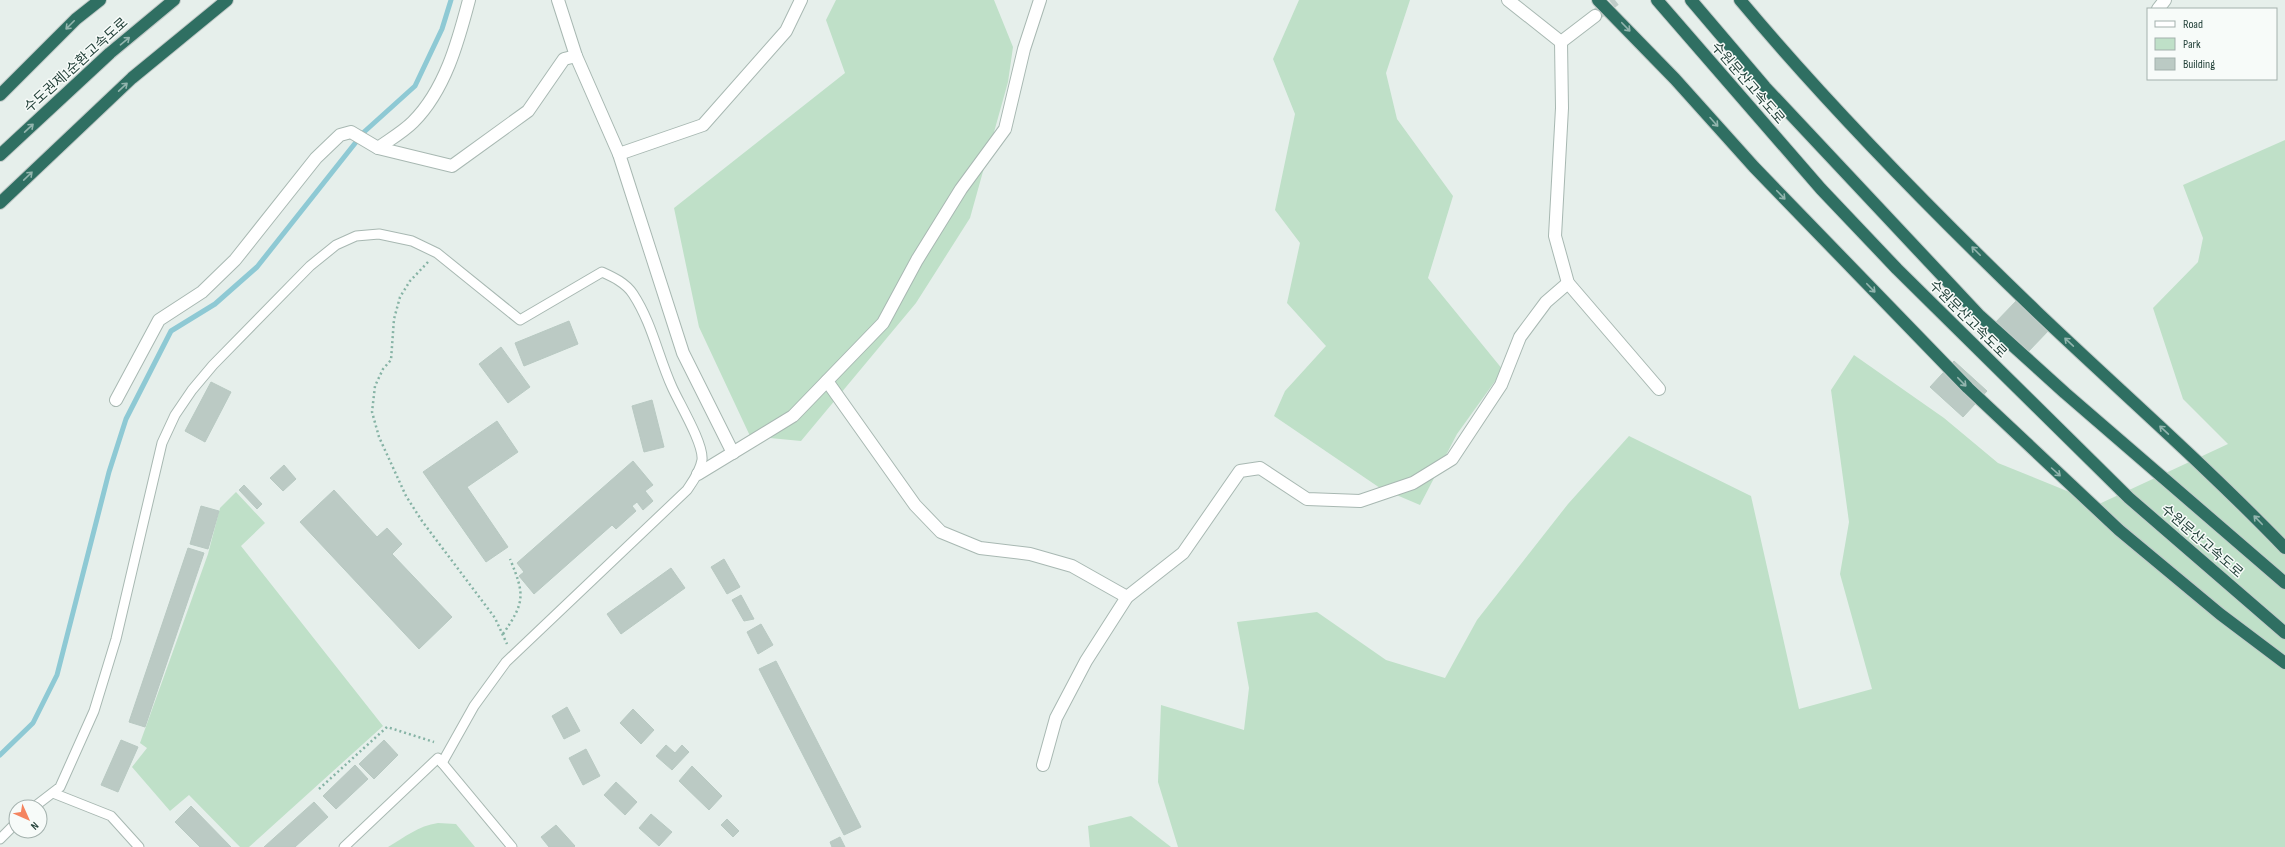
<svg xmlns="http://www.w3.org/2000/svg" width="2285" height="847" font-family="'Sofia Sans Condensed','Noto Sans KR',sans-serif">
<rect width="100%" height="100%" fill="#e6efeb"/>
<g fill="#bfe0c8">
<polygon points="836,0 994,0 1013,47 1008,82 970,218 916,303 801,441 750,436 699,327 674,208 845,73 826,20"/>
<polygon points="1299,0 1410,0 1386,73 1397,119 1453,196 1428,278 1503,370 1457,434 1420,505 1380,488 1274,416 1285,391 1326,346 1287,303 1300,243 1275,210 1295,114 1273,59"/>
<polygon points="2285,140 2285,847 1178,847 1158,782 1161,705 1244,730 1249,688 1237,622 1317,612 1386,660 1445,678 1477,620 1568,504 1629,436 1751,496 1799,709 1872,689 1840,574 1849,522 1831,390 1854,355 1944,418 1998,463 2099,504 2228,444 2183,399 2153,308 2198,262 2203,238 2183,185"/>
<polygon points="236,492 265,523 241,546 383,726 249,847 240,847 189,795 170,811 132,767 147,748 140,743 208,554 220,508"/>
<polygon points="1131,816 1171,847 1090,847 1088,826"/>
<path d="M438 823 456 824 475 847H388C405 837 418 826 438 823Z"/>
</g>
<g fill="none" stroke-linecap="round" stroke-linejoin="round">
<polyline stroke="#8ec9d4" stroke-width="5" points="0,755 33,723 57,675 109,472 126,419 171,331 215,304 257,267 364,132 415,86 442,29 451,0"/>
</g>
<g fill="#bbcac4" stroke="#b8c9c2">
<polygon points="2019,298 2050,329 2025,355 1994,324"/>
<polygon points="569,321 578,344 524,366 515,343"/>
<polygon points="501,347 530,387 508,403 479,364"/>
<polygon points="1954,361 1987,391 1963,417 1930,387"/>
<polygon points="211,382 231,392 205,442 185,431"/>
<polygon points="652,400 664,447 644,452 632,406"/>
<polygon points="497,421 518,452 467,487 508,547 486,562 423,472"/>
<polygon points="633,461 653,485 645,491 653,501 643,510 637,502 632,506 636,511 616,529 612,525 534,594 519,576 524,572 517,563"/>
<polygon points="284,465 296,479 283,491 270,478"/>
<polygon points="244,485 262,504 257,509 239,490"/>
<polygon points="334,490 377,537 387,528 402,544 392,554 452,617 419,649 300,522"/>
<polygon points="201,506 219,511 208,549 190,544"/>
<polygon points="188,548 204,553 145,727 129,722"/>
<polygon points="724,559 740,587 727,594 711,567"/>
<polygon points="671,568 685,588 621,634 607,614"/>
<polygon points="741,595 754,619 744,621 732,600"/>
<polygon points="761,624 773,645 758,654 747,632"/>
<polygon points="776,661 861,827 844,835 759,669"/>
<polygon points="567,707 580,731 564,739 552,716"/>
<polygon points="633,709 654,730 641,744 620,723"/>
<polygon points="121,740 138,747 118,792 101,785"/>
<polygon points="384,740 398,755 374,779 359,764"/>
<polygon points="666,745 675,753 682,745 689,752 672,770 656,756"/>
<polygon points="586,749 600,776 583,785 569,758"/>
<polygon points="355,765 368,779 336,809 323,796"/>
<polygon points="692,766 722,796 709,810 679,781"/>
<polygon points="616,782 637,802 625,815 604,795"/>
<polygon points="314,802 328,817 295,847 264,847"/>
<polygon points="191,806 231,847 200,847 175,822"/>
<polygon points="651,814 672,832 659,846 639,828"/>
<polygon points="727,819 739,831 733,837 721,825"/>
<polygon points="556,825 575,846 574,847 549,847 541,837"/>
<polygon points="840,837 845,847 832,847 830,842"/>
</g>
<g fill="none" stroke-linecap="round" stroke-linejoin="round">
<polyline stroke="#bfccc8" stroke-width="12" stroke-dasharray="12 6" stroke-linecap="butt" points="1597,14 1615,0"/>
<g stroke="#a8b8b2" stroke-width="11">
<g id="lane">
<polyline points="53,793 111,816 139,847"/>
<path d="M34 807 60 787 94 711 116 639 162 443 175 415 192 390 213 365 310 266 336 245 356 236 379 234 412 241 437 253 520 320 602 272C613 277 626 283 633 294 652 323 658 356 672 387 679 403 704 444 702 460 700 472 693 481 687 490L506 662 474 706 442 763"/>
<polyline points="0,839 16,823"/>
<polyline points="344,847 438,758 512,847"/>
</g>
</g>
<g stroke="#a8b8b2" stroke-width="14">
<g id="street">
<polyline points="558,0 576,56 619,154 683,353 733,453"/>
<polyline points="1508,0 1561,42 1595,16"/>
<polyline points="2158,9 2165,0"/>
<polyline points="1561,42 1562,108 1555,236 1568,283 1659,389"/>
<path d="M378 148C389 140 403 132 413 122 445 90 458 42 469 0"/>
<polyline points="619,154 703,125 786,31 801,0"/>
<polyline points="827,381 915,505 941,532 980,548 1030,554 1072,566 1127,597"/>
<polyline points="116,400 159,320 202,292 235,260 316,158 340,135 351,132 378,148 452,166 528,111 564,59 576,56"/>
<polyline points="698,474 793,416 883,323 917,260 961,189 1005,129 1024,49 1040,0"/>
<polyline points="1043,765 1056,718 1086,661 1127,597 1183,553 1240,471 1260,468 1307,499 1360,501 1413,483 1452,459 1501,385 1520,337 1546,302 1568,283"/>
</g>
</g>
<g stroke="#c2cac8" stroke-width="14">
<g id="highway">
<polyline points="1598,0 1675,79 1754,167 1968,388 2119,530 2220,614 2285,663"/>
<polyline points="1657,0 1821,189 1897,269 2129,498 2285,633"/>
<polyline points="1691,0 1765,87 1980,316 2065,393 2285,583"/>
<path d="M1740 0C1832 110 1934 213 2037 312 2120 391 2206 466 2285 548"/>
<polyline points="0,95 76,19 100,0"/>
<polyline points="0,155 110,53 174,0"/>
<polyline points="0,203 132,78 227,0"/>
</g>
</g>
<g stroke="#86b3a5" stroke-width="2.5" stroke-dasharray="2 3" stroke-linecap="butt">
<polyline points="428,262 410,281 400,297 394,319 391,360 383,369 375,386 372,412 379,437 406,496 422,521 495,618 507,644"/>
<path d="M503 634C525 602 525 595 510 559"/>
<polyline points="319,789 387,727 434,742"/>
</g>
<use href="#lane" stroke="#fff" stroke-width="9"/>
<use href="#street" stroke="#fff" stroke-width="12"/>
<use href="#highway" stroke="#2f6f62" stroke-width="12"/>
</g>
<defs><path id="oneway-shaft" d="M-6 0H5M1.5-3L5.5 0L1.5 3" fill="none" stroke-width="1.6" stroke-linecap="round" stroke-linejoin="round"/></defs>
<g stroke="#93b5ae">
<use href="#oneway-shaft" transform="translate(70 25) rotate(135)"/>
<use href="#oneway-shaft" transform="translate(1626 27) rotate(46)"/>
<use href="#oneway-shaft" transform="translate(125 41) rotate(-40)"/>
<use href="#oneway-shaft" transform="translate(123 87) rotate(-43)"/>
<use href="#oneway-shaft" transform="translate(1714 122) rotate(48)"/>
<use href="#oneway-shaft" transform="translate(29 128) rotate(-43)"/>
<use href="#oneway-shaft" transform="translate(28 176) rotate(-44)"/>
<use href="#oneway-shaft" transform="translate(1781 195) rotate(46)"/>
<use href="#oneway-shaft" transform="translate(1976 251) rotate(-135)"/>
<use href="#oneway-shaft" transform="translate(1871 288) rotate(46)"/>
<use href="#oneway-shaft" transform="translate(2069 342) rotate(-137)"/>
<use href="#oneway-shaft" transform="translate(1962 382) rotate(46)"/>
<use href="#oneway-shaft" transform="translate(2164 430) rotate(-137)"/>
<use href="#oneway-shaft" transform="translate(2056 472) rotate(42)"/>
<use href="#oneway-shaft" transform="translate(2258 520) rotate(-134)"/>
</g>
<g text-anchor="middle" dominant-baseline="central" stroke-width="3" stroke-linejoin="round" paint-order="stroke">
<g font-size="14" fill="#24423a" stroke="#f7fbf9">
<text transform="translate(76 65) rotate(-42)">수도권제1순환고속도로</text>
<text transform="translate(1748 83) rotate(49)">수원문산고속도로</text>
<text transform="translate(1968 319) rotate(45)">수원문산고속도로</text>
<text transform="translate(2202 541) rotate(41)">수원문산고속도로</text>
</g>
</g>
<rect x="2147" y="8" width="130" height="72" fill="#f7fbf9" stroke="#a3b1ad"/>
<rect x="2155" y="21" width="20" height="6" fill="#ffffff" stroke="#a3b1ad"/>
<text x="2183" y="28" font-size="12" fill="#24423a">Road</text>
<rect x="2155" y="38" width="20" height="12" fill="#bfe0c8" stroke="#a3b1ad"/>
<text x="2183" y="48" font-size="12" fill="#24423a">Park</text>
<rect x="2155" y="58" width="20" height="12" fill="#bbcac4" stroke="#a3b1ad"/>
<text x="2183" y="68" font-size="12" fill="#24423a">Building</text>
<g transform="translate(28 819) rotate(135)"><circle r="19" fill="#f7fbf9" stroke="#a3b1ad"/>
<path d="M0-3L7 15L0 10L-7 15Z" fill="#f4845f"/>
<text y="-6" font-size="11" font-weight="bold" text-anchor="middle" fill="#24423a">N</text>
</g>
</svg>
